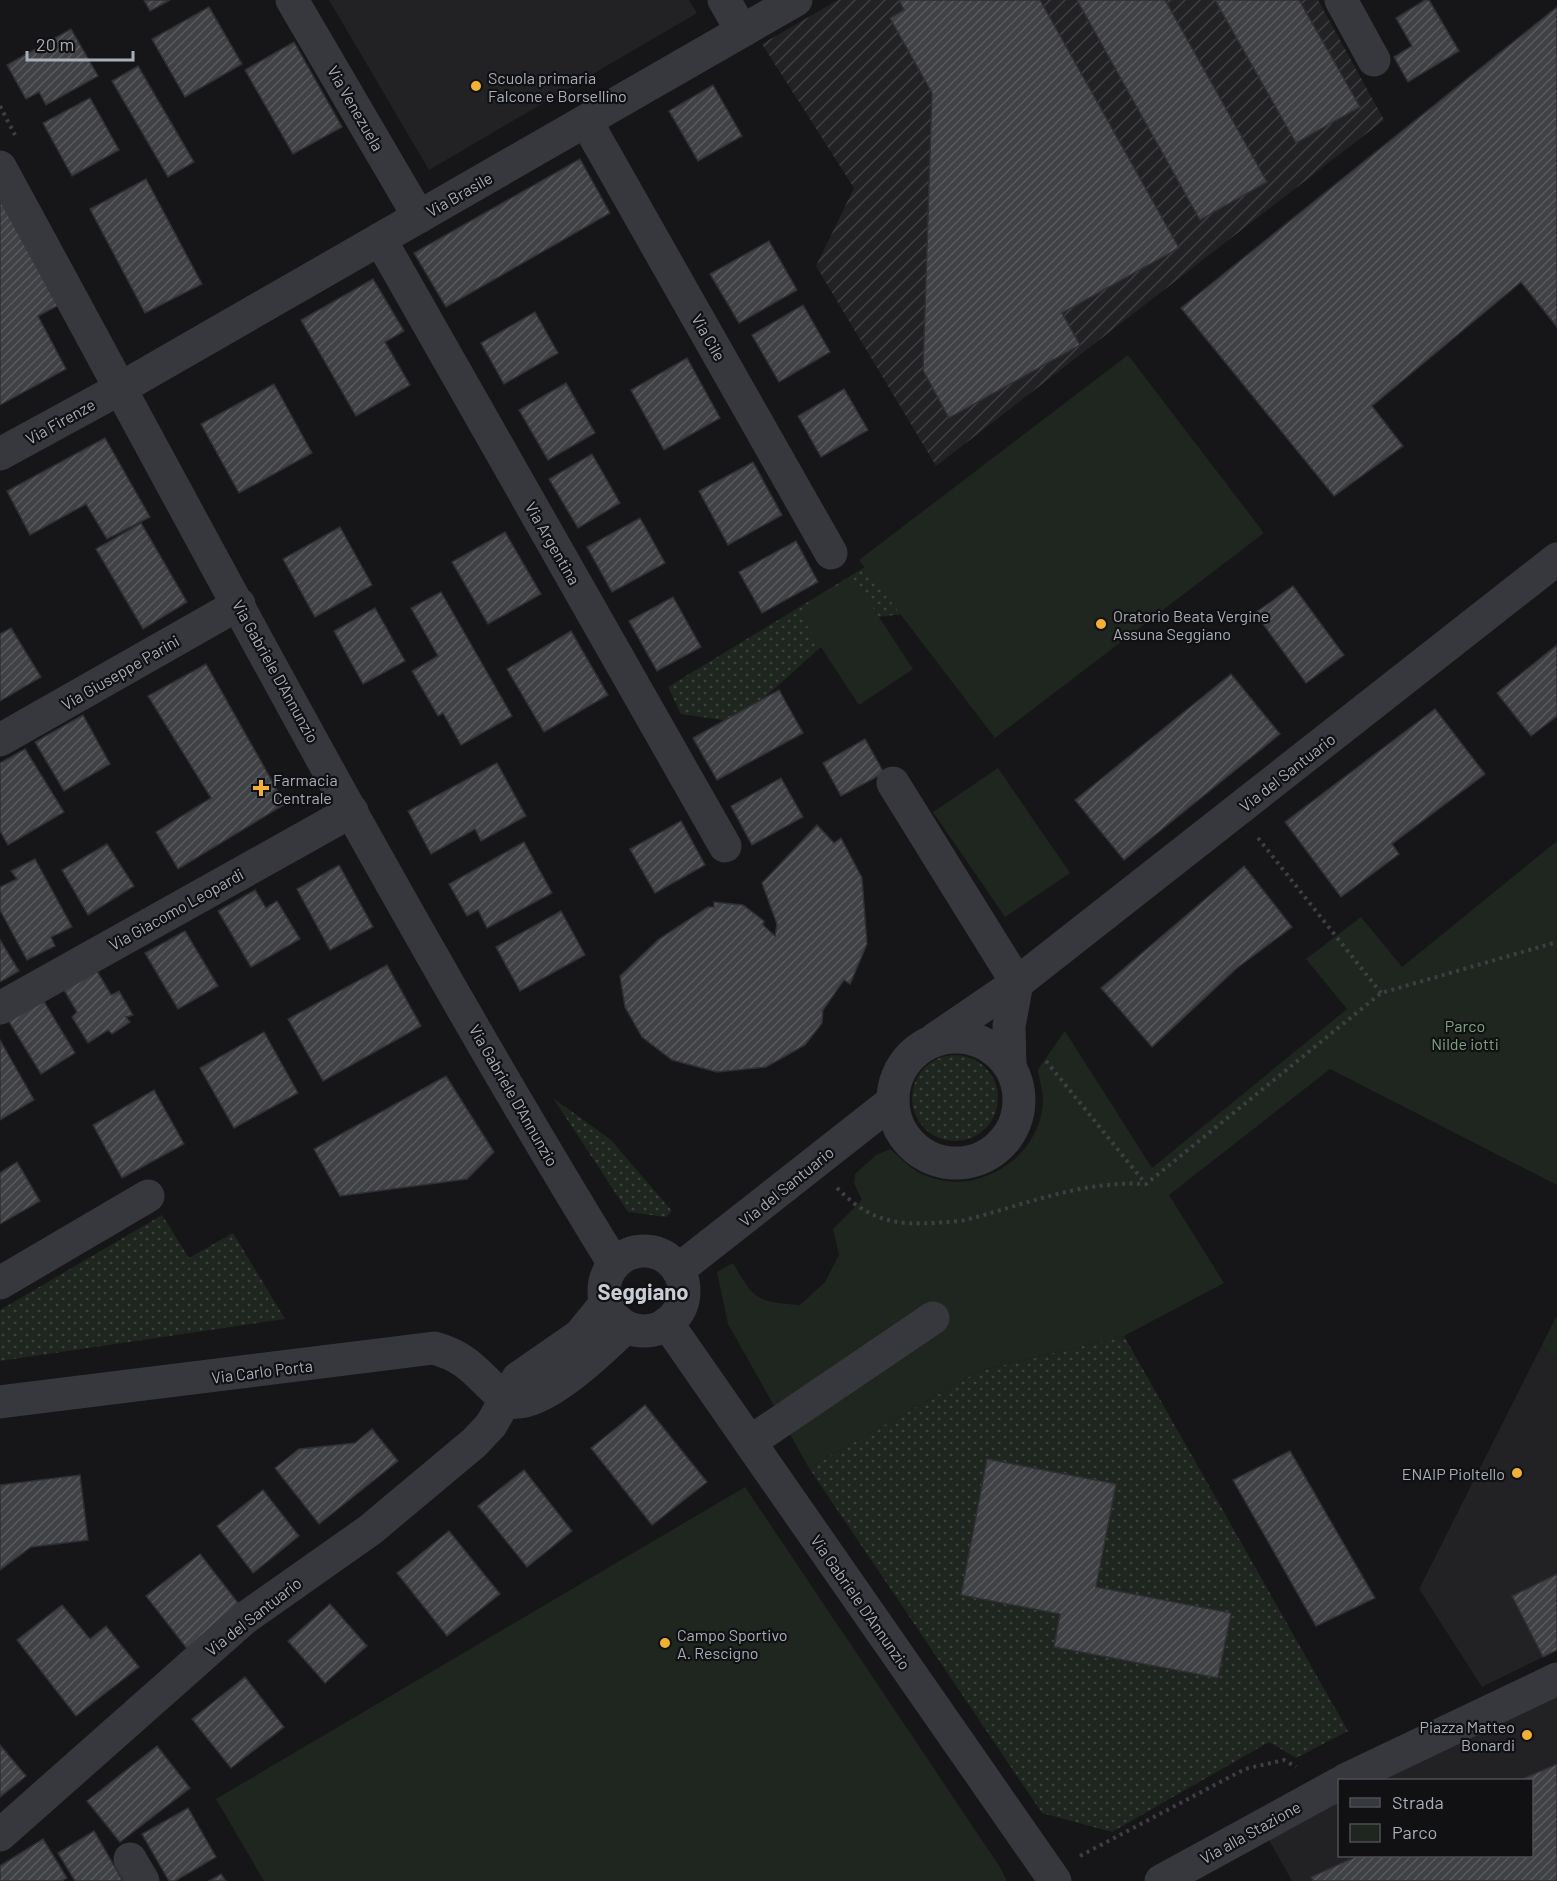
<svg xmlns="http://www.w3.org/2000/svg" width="1557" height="1881" font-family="Barlow,sans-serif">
<defs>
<pattern id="industrial-furrows" width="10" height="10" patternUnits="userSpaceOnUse" patternTransform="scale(1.5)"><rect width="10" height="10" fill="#222225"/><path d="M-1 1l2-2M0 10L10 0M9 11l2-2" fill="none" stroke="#3f3f43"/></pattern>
<pattern id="grass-dots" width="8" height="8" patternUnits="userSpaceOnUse" patternTransform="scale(1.5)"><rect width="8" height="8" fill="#1e261f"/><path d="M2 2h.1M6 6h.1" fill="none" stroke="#3c433d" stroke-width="1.8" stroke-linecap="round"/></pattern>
<pattern id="building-hatch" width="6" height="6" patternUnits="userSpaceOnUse" patternTransform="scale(1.5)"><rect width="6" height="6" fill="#404145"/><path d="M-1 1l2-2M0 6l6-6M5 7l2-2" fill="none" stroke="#595a5e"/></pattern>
</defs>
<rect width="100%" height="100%" fill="#161618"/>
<g fill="#222225">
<polygon points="329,0 689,0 697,13 429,170"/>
<polygon points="1541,1347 1557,1357 1557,1650 1482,1687 1419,1589"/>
<polygon points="1557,1690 1557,1881 1292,1881 1265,1833 1339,1794 1340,1856 1532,1856 1532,1780 1367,1780"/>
</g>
<polygon fill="url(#industrial-furrows)" points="838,0 1318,0 1384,120 936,466 816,266 854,188 762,44"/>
<g fill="url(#grass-dots)" fill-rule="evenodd">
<polygon points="1018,474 921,612 869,618 822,646 737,722 681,714 668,687"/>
<circle cx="955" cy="1098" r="43"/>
<polygon points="553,1098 611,1140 672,1211 666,1217 628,1212"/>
<polygon points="162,1215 189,1258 233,1233 285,1319 0,1361 0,1310"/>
<path d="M1124 1336 1348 1731 1296 1758 1269 1742 1112 1832 1042 1813 809 1468 979 1371ZM988 1459 1116 1484 1096 1587 1230 1613 1218 1678 1054 1647 1060 1614 961 1595Z"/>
</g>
<g fill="#1e261f">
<polygon points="1128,355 1264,533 995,738 859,560"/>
<polygon points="852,576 913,669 859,705 798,612"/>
<polygon points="998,768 1070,873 1005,917 933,812"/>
<path d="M1557 841V1185L1330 1069 1169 1195 1224 1283 1124 1336 979 1371 809 1468 728 1324 717 1272 733 1263C754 1300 757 1302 800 1305L825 1282 839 1255 833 1229 862 1200 854 1183 855 1174 876 1155 890 1149C902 1159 912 1171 927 1176 978 1197 1041 1157 1043 1101 1043 1091 1039 1079 1038 1069L1065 1031 1152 1168 1347 1009 1306 959 1361 917 1402 967Z"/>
<polygon points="1557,1315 1557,1357 1541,1347"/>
<polygon points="745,1487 1000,1867 1007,1881 264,1881 216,1799"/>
</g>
<g fill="url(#building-hatch)" stroke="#303034" stroke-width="1.5">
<polygon points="144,0 170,0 150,11"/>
<polygon points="899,0 1040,0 1179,248 1062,313 1080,345 949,418 923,370 932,93 890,18 904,10"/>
<polygon points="1077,0 1165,0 1267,182 1200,220"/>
<polygon points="1215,0 1299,0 1360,107 1296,143"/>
<polygon points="1425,0 1429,0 1459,51 1408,82 1394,57 1412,46 1396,18"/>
<polygon points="209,7 242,64 185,97 152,39"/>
<polygon points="1557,7 1557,327 1521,282 1372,406 1403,446 1334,496 1181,308"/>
<polygon points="71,29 98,76 46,105 39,92 26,99 7,65"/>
<polygon points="294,42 342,127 293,154 245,70"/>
<polygon points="138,66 194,162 168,177 112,81"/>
<polygon points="713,85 742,136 698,161 669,111"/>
<polygon points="90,98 119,150 72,176 43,123"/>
<polygon points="580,159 610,213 446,307 414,253"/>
<polygon points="146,179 202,284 145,313 90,209"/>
<polygon points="0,197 59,305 38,316 66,369 0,405"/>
<polygon points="769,241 797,290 739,323 710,274"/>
<polygon points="373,279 404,331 385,342 410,385 356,416 301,320"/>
<polygon points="803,305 830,352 779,382 752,335"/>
<polygon points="535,312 558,353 504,384 481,343"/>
<polygon points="687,358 720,418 664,450 631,390"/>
<polygon points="566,383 595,433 548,460 519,410"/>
<polygon points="274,384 312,453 239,493 201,424"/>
<polygon points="844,389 868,430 821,457 798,416"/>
<polygon points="105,438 150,517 107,539 86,504 30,535 7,491"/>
<polygon points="592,454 620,503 578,528 549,479"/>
<polygon points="753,462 782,515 728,545 699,491"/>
<polygon points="640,518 665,563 612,592 587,547"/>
<polygon points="141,523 187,602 143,629 96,549"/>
<polygon points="340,527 372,585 315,617 283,559"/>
<polygon points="505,532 541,594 488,624 452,562"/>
<polygon points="796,541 818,582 762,613 739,572"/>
<polygon points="1293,586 1344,655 1306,683 1255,613"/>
<polygon points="441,592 512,716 461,745 443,713 438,716 412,671 438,656 411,608"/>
<polygon points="673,597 701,647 657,671 629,621"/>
<polygon points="375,608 405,661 363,684 334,631"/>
<polygon points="11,628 41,677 0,701 0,634"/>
<polygon points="571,631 608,695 544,732 507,669"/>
<polygon points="1557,645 1557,716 1531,736 1497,693"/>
<polygon points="206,664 285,804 178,869 156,832 211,798 148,696"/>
<polygon points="1231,674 1280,734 1124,860 1075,800"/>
<polygon points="779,690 803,733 717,780 693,738"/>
<polygon points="1435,709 1485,774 1392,844 1399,854 1341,897 1285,822"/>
<polygon points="83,715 110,764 64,791 35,742"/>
<polygon points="865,739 884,773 841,796 823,763"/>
<polygon points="25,749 64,812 8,845 0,831 0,763"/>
<polygon points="497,763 526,816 481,841 475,829 431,854 408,811"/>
<polygon points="781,778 803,817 752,845 731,806"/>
<polygon points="681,821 705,865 655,893 630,849"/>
<polygon points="817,825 834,843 841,838 862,878 867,944 850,984 844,980 823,1010 822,1023 805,1045 766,1067 717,1072 672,1060 642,1037 625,1007 620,976 659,939 708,907 714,907 714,902 743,905 764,921 763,925 775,936 777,924 762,883"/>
<polygon points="524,842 552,893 487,928 478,910 467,916 449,884"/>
<polygon points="107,844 134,886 88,915 62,870"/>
<polygon points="35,859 72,927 51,937 55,946 27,960 0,910 0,887 17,879 11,871"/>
<polygon points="339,865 373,927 330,950 297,889"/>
<polygon points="1244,866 1292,927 1237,968 1152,1047 1101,988"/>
<polygon points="255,890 266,908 277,901 300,939 251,967 218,911"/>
<polygon points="561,911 585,955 520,991 496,947"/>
<polygon points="185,931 218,986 178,1009 145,953"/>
<polygon points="0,940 19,971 0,982"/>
<polygon points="387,965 421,1026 323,1081 288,1019"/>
<polygon points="97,971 111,995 119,991 133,1015 126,1017 130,1022 112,1034 108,1030 88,1043 72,1017 77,1012 64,990"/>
<polygon points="43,1000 75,1053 41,1074 8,1020"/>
<polygon points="264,1032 298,1093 234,1128 200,1068"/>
<polygon points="0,1040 34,1100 0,1120"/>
<polygon points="446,1076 494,1152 467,1179 340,1196 314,1149"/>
<polygon points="154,1090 184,1144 122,1178 93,1125"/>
<polygon points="17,1162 40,1201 0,1224 0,1173"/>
<polygon points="645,1405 707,1482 652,1525 591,1448"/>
<polygon points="372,1429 398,1461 319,1524 275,1468 299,1449 355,1443"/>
<polygon points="1290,1451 1375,1598 1316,1626 1233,1480"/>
<polygon points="987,1459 1116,1484 1096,1587 1231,1613 1218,1678 1054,1647 1060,1614 961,1595"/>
<polygon points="524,1470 572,1531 527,1567 478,1506"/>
<polygon points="80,1475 88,1540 31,1547 0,1570 0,1485"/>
<polygon points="263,1490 299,1536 253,1573 217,1526"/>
<polygon points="449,1531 500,1594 447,1636 397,1573"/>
<polygon points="200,1554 242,1608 188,1650 146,1596"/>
<polygon points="1557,1574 1557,1650 1543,1657 1512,1596"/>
<polygon points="330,1604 367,1646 325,1683 288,1641"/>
<polygon points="62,1605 90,1639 106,1626 139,1667 76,1716 17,1640"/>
<polygon points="245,1677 284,1727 231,1768 192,1719"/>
<polygon points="0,1745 26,1776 0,1797"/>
<polygon points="157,1746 190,1788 120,1842 87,1801"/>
<polygon points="1557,1764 1557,1881 1313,1881 1311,1877 1357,1856 1532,1856 1532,1780 1520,1780"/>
<polygon points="188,1808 216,1857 175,1881 169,1881 142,1834"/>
<polygon points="94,1831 123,1881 75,1881 58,1853"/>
<polygon points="43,1839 67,1878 62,1881 0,1881 0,1866"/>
<polygon points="221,1874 226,1881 209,1881"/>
</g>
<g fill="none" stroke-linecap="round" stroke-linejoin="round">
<g stroke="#3d3f44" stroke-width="4" stroke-dasharray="3 4.5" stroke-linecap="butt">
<polyline points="0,106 15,135"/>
<polyline points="1258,838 1381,993"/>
<polyline points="1046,1061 1145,1183"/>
<path d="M837 1188C877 1229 908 1225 961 1221 1022 1206 1081 1180 1146 1184L1381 993 1557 942"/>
<polyline points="1080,1856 1245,1769 1284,1760 1296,1767"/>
</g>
<g stroke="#37383d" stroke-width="33">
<polyline points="292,0 419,217"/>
<polyline points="724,0 742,31"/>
<polyline points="1341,0 1374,60"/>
<polyline points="586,121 831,553"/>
<path d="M0 167C201 535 395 907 614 1264"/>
<polyline points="380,239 725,846"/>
<polyline points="0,454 121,388 796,0"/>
<polyline points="0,740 239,604"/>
<polyline points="893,783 1017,983"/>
<polyline points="0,1008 352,811"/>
<circle cx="956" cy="1100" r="63"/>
<polyline points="935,1039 1017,983 1557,559"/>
<polyline points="1010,1066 1009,1026 1017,983"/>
<circle cx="644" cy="1291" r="40"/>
<polyline points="678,1270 893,1101"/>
<polyline points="0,1283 148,1196"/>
<polyline points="667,1323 1055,1881"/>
<path d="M0 1402 434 1348C470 1358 478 1376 504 1398 531 1421 607 1345 626 1327"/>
<polyline points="750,1442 933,1318"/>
<polyline points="1345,1780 1557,1679"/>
<polyline points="0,1835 245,1618 370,1530 474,1443 491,1425 518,1378 580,1335 606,1303"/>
<polyline points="130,1859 143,1881"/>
<polyline points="1161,1881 1340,1783"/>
</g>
</g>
<g fill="#f2b134" stroke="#111113" stroke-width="2">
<circle cx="476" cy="86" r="6"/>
<circle cx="1101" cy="624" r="6"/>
<path d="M258 779h6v6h6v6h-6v6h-6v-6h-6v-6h6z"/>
<circle cx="1517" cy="1473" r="6"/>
<circle cx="665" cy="1643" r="6"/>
<circle cx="1527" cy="1735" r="6"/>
</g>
<g text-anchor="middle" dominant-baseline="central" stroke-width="4.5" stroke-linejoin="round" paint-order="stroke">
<g font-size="16" fill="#a8adb8" stroke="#111113" text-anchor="start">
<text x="488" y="77">Scuola primaria<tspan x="488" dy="18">Falcone e Borsellino</tspan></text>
<text x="1113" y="615">Oratorio Beata Vergine<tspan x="1113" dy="18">Assuna Seggiano</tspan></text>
<text x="273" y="779">Farmacia<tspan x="273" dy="18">Centrale</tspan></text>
<text x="1505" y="1473" text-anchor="end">ENAIP Pioltello</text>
<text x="677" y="1634">Campo Sportivo<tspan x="677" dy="18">A. Rescigno</tspan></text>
<text x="1515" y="1726" text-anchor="end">Piazza Matteo<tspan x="1515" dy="18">Bonardi</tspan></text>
</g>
<g font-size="16" fill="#a8adb8" stroke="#111113">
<text transform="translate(356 108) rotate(60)">Via Venezuela</text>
<text transform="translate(459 194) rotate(-30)">Via Brasile</text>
<text transform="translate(709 337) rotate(60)">Via Cile</text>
<text transform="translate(60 421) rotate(-29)">Via Firenze</text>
<text transform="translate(553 543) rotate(60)">Via Argentina</text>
<text transform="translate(276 671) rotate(61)">Via Gabriele D'Annunzio</text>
<text transform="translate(120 672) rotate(-30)">Via Giuseppe Parini</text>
<text transform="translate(1287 772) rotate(-38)">Via del Santuario</text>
<text transform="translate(176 909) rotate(-29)">Via Giacomo Leopardi</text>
<text transform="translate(514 1095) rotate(60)">Via Gabriele D'Annunzio</text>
<text transform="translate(786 1186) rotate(-39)">Via del Santuario</text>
<text transform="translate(262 1371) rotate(-7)">Via Carlo Porta</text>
<text transform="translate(861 1602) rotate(55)">Via Gabriele D'Annunzio</text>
<text transform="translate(253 1616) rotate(-38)">Via del Santuario</text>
<text transform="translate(1250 1832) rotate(-29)">Via alla Stazione</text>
</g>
<g font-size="16" fill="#7fa381" stroke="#111113">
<text x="1465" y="1025">Parco<tspan x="1465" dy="18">Nilde iotti</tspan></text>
</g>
<g font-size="22" font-weight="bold" fill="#c9ccd4" stroke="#111113">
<text x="643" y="1291">Seggiano</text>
</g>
</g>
<rect x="1338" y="1779" width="195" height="78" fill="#111113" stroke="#4d4f55" stroke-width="1.5"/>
<rect x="1350" y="1798" width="30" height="9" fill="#37383d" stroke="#4d4f55" stroke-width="1.5"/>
<text x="1392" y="1809" font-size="18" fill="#a8adb8">Strada</text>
<rect x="1350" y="1824" width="30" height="18" fill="#1e261f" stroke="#4d4f55" stroke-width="1.5"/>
<text x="1392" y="1839" font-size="18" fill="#a8adb8">Parco</text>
<path d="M27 51v9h106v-9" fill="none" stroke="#a8adb8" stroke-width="3"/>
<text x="36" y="51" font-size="18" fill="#a8adb8" stroke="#111113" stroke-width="4.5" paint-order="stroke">20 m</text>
</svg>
